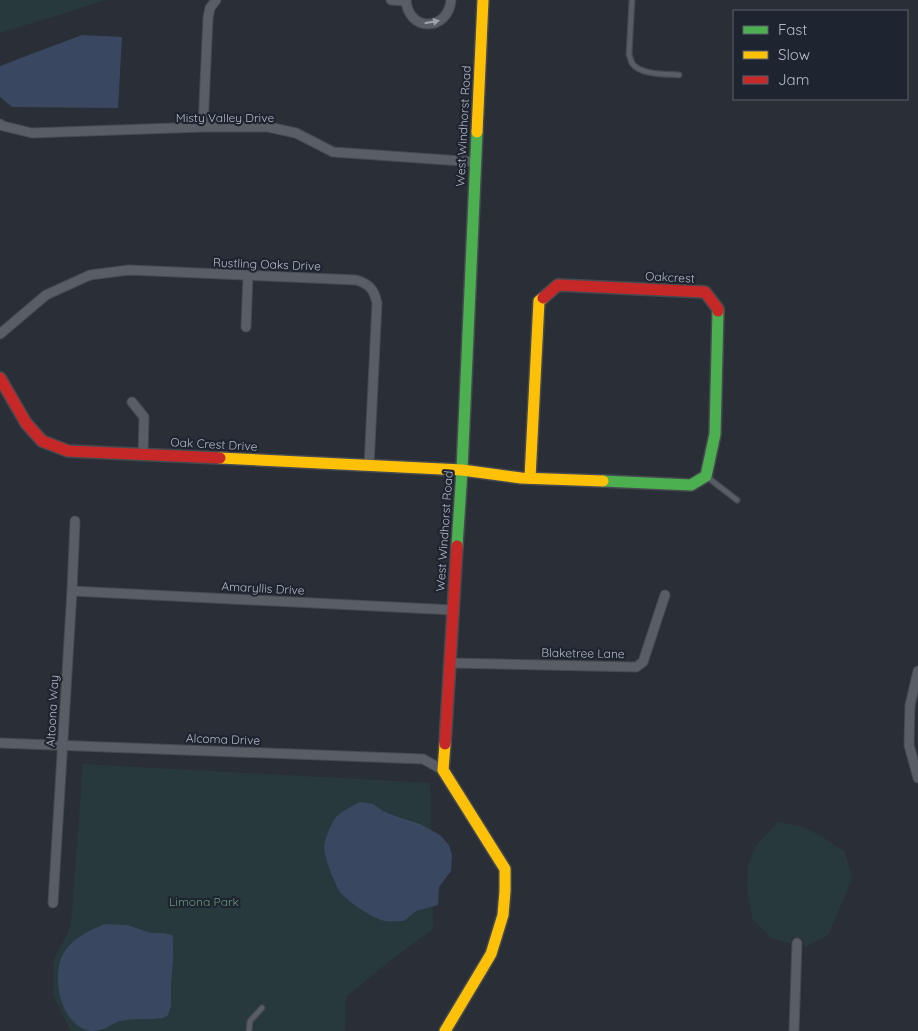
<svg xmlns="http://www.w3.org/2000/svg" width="918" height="1031" font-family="Quicksand,sans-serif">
<rect width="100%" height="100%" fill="#2a2f37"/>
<g fill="#27393c">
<polygon points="0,0 106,0 0,33"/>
<polygon points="83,764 430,783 433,929 386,964 346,997 345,1031 71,1031 53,995 54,959 68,933 72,914"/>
<polygon points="778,822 802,827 821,836 845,852 852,878 829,934 804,948 803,938 792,937 791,944 771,938 752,918 747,890 748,865 756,846"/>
</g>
<g fill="#394860">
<polygon points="82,35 122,37 118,108 12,107 0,97 0,66"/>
<path d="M360 802 373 804 383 811 398 817 420 824 440 835 449 845 452 856 451 871 439 887 438 905 416 911 404 921C398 921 391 922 385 921 373 919 347 901 340 892 334 882 325 859 324 848 324 841 332 821 337 816 344 810 352 806 360 802Z"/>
<path d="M106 924 127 925 151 933H164L172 935 173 938V959L171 985V1006L168 1015 163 1018C150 1020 135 1018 121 1021 109 1024 107 1031 90 1031 60 1025 51 977 63 954 72 938 91 929 106 924Z"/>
</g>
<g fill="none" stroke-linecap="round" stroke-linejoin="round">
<g stroke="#464a50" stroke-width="7">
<g id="lane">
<path d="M632 0 629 55C630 56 631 61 632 63 639 75 667 74 679 75"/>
<polyline points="707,477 737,500"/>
<polyline points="249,1031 250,1021 262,1008"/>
</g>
</g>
<g stroke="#464a50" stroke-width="11">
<g id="street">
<polyline points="391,0 406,1"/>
<path d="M406 0C408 32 448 32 451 0"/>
<polyline points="0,124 3,126 32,133 203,127 268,127 296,133 333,152 476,162"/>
<polyline points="203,127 208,18 210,8 216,0"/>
<polyline points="246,327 248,276"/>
<path d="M0 334 46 295 90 275 129 270 356 280C370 284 374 290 377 303L369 466"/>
<polyline points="132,402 144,417 143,455"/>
<polyline points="72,591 453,610"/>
<polyline points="450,663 636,667 643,662 665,595"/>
<polyline points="918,671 910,705 909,745 918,778"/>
<polyline points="0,743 423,759 443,770"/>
<polyline points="53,903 72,591 75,521"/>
<polyline points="794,1031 797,943"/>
</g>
</g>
<g stroke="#464a50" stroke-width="14">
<g id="fast">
<polyline points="603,481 691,485 706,476 715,434 718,311"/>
<polyline points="457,546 462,470 477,132"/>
</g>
</g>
<g stroke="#464a50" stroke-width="14">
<g id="slow">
<polyline points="477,132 483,0"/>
<polyline points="220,458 462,470 521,478 603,481"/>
<polyline points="530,478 539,301 543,298"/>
<polyline points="445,744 443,770 505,869 505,891 503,915 491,954 445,1031"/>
</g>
</g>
<g stroke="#464a50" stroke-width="14">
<g id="jam">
<polyline points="543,298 558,285 705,292 718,309 718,311"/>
<polyline points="0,378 26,423 42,441 68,451 220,458"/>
<polyline points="445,744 457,546"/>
</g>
</g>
<use href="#lane" stroke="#595d65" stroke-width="4.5"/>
<use href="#street" stroke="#595d65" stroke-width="9"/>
<use href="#fast" stroke="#4caf50" stroke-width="11"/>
<use href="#slow" stroke="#ffc107" stroke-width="11"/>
<use href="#jam" stroke="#c62828" stroke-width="11"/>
</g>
<defs><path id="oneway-solid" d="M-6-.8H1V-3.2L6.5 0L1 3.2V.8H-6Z" transform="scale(1.25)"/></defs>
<use fill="#9da4ae" href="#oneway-solid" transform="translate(432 22) rotate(-10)"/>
<g text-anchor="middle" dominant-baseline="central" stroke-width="4.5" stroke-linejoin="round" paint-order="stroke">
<g font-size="12" fill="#b4bbc7" stroke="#1e2531">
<text x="225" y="117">Misty Valley Drive</text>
<text transform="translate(463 126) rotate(-87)">West Windhorst Road</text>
<text transform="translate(267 264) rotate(2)">Rustling Oaks Drive</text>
<text transform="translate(670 277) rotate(3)">Oakcrest</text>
<text transform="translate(214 444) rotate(3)">Oak Crest Drive</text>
<text transform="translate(444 531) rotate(-86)">West Windhorst Road</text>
<text transform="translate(263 588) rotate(3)">Amaryllis Drive</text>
<text transform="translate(583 653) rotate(1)">Blaketree Lane</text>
<text transform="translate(52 711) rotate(-87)">Altoona Way</text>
<text transform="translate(223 739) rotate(2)">Alcoma Drive</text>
</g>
<g font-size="12" fill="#6c9777" stroke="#1e2531">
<text x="204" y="901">Limona Park</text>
</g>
</g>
<rect x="733" y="10" width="175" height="90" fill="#1e2531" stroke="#5a616d"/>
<rect x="743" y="26" width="25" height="8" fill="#4caf50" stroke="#5a616d"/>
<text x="778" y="35" font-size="15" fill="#b4bbc7">Fast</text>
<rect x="743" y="51" width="25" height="8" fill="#ffc107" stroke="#5a616d"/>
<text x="778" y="60" font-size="15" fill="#b4bbc7">Slow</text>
<rect x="743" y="76" width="25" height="8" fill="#c62828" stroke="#5a616d"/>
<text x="778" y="85" font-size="15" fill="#b4bbc7">Jam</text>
</svg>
